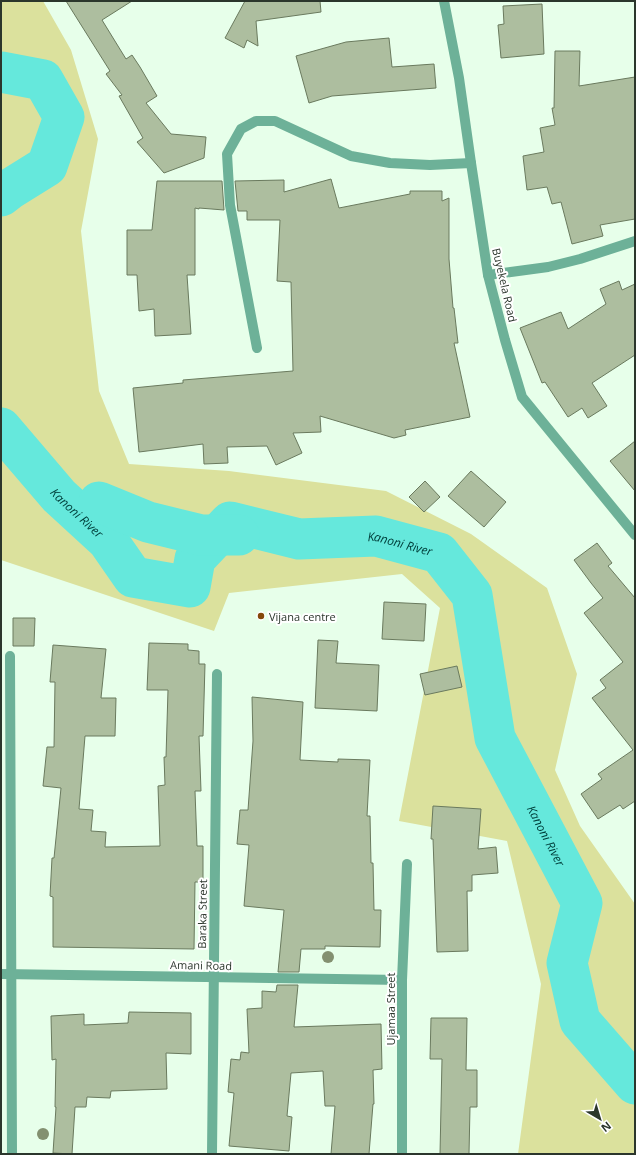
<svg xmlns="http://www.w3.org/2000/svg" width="636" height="1155" font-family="'Open Sans',sans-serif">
<rect width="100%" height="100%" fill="#e7ffea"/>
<polygon fill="#dbe19d" points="1,1 43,1 71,50 98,139 81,231 99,391 129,464 229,471 386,491 471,534 547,588 577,674 555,770 580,826 635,904 635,1154 518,1154 541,984 507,841 399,821 440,608 402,574 229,593 214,631 1,560"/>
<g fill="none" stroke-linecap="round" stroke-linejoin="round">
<g stroke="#65e8dc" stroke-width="41">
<polyline points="1,72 43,80 64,117 47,166 10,189 1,196"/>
<path id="s1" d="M1 428 59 496 108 541 133 577 190 587 195 559 230 522 299 539 376 536 439 553 472 595 495 738 582 903 567 963 580 1021 635 1084"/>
<polyline points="99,502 148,522 201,535 239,535"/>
</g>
</g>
<g fill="#adbe9f" stroke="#6a7a5e">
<polygon points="66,1 132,1 102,20 126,59 132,55 140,67 157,96 146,103 171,134 206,137 204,158 164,173 137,142 143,138 119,96 122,95 106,74 110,71"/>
<polygon points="245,1 320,1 321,12 256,21 258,46 247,40 244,48 225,38"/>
<polygon points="542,4 544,54 501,58 498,25 504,24 503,6"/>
<polygon points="389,38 392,67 434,64 436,88 332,96 309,103 296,56 346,42"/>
<polygon points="555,51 580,51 579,86 635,77 635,219 600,225 603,236 572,244 561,202 552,204 547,187 527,190 523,156 544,152 540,128 555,125 552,108 554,108"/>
<polygon points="331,179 339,208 410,194 410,191 442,191 442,201 449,198 449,259 453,308 454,308 458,343 454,343 470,417 405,430 406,435 394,438 320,416 321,432 293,433 302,453 276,465 267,446 227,447 228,463 204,464 203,444 139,452 133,388 183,383 183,380 293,371 291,282 277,281 280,220 247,220 247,211 238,211 235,181 284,180 284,192"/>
<polygon points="157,181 222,181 224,210 199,208 199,209 195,208 195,275 187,275 191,334 155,336 154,309 139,311 137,275 127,275 127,230 152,230"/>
<polygon points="619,281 622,290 635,284 635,355 592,383 607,406 588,418 582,408 568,417 545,382 542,383 520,328 561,312 568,329 606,304 600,289"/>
<polygon points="635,441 635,491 610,461"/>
<polygon points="471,471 506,502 484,527 448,496"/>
<polygon points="425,481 440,497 424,512 409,497"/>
<polygon points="597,543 612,563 608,566 635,598 635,801 623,809 620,805 598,819 581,794 602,779 598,774 633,750 592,698 606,688 600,680 623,662 584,613 603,598 591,583 574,560"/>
<polygon points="384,602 426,604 424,641 382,639"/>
<polygon points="13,618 35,618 34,646 13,646"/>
<polygon points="318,640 338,641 336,663 379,665 377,711 315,708"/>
<polygon points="149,643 188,644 188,650 199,651 199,664 205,664 203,736 199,736 201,791 195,791 197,846 203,846 203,882 195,882 194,949 53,947 53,897 50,896 52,858 54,858 61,788 43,786 47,747 54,747 55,682 50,682 53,645 106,649 101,698 116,698 115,736 85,736 79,809 93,810 91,831 106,832 105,847 160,846 158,786 165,785 164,757 166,757 168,690 147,690"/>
<polygon points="457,666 462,687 425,695 420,674"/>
<polygon points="252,697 303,702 300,760 338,762 338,759 370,760 367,816 370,816 371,863 373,863 374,910 381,910 380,947 325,946 325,949 301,949 299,972 278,972 284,910 244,906 249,845 237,844 240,810 248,810 253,741"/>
<polygon points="433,806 481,809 478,849 496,847 498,873 472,875 472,891 467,891 468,951 437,952 433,839 431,839"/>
<polygon points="277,985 298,985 294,1027 381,1024 382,1069 373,1070 374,1104 373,1104 369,1154 331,1154 335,1106 325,1106 323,1071 291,1073 287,1116 292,1117 289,1151 229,1146 234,1093 228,1092 231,1059 240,1060 241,1052 249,1053 247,1009 262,1008 262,991 276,992"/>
<polygon points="129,1012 191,1013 191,1054 166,1053 167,1089 111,1091 110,1098 87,1097 86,1107 75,1107 72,1154 53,1153 56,1107 55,1107 56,1059 52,1060 51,1016 84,1014 84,1025 128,1023"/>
<polygon points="431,1018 467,1018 466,1070 477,1070 477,1107 470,1107 469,1154 440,1154 442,1059 430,1059"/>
</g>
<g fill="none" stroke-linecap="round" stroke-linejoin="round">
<g stroke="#6db198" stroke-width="10">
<polyline points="444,1 459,78 471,163 488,275 505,340 522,397 635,535"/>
<polyline points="488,275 548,267 580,259 635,241"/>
<polyline points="257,348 230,205 227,154 241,129 256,121 275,121 351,156 390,163 430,165 471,163"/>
<polyline points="10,656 12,1154"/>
<polyline points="1,974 402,980"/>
<polyline points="212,1154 217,674"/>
<polyline points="402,1154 402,980 407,864"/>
</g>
</g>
<g fill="#839070">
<circle cx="328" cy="957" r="6"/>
<circle cx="43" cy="1134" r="6"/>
</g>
<circle fill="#85470a" stroke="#fff" stroke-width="1.5" cx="261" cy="616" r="4"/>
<g text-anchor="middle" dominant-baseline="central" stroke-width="4" stroke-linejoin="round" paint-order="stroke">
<g font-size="11" fill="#2b362c" stroke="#fff">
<text transform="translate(505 285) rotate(77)">Buyekela Road</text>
<text transform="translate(202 914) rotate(-89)">Baraka Street</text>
<text transform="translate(201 965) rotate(1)">Amani Road</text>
<text transform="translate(390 1009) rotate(-90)">Ujamaa Street</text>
</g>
<g font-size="11" fill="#2b362c" stroke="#fff" text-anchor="start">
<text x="269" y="616">Vijana centre</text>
</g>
<g font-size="12" font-style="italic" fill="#00403c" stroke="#fff">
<text stroke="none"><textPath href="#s1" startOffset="114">Kanoni River</textPath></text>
<text stroke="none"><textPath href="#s1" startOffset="510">Kanoni River</textPath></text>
<text stroke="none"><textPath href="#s1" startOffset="859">Kanoni River</textPath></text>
</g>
</g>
<rect width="636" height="1155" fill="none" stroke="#2b362c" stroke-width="4"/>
<g transform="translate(600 1119) rotate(142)" stroke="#ffffff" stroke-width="3" paint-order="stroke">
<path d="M0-3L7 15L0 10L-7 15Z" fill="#2b362c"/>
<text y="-6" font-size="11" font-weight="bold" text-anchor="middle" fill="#2b362c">N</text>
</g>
</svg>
